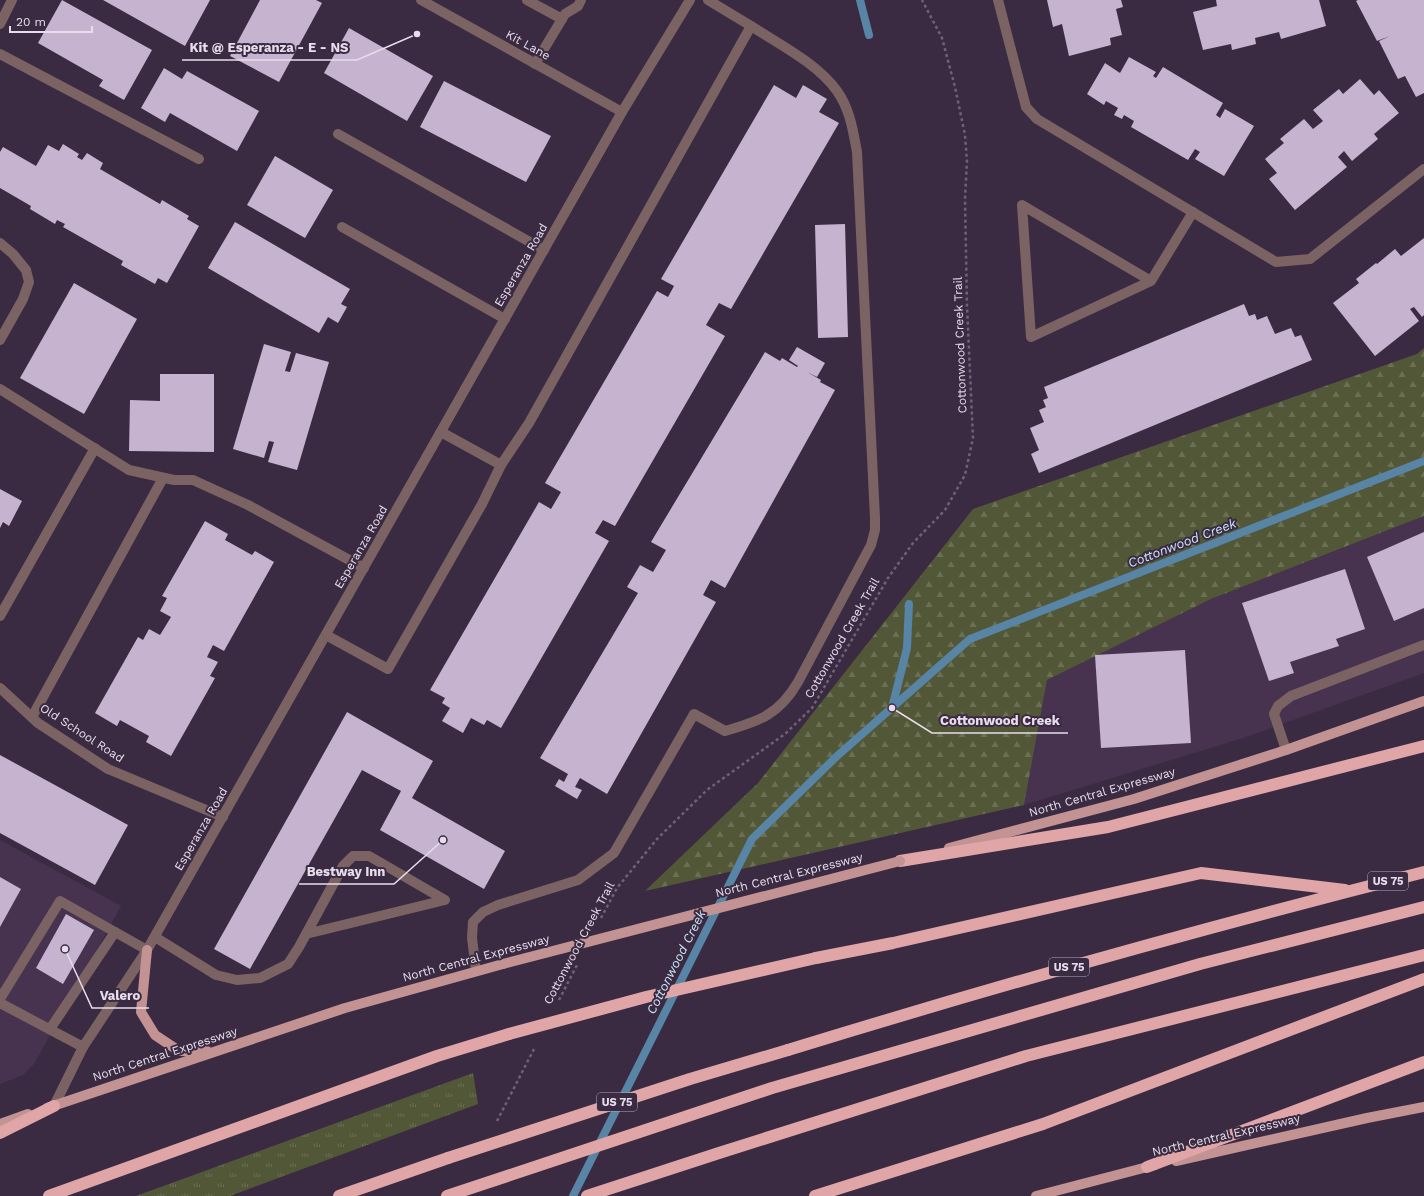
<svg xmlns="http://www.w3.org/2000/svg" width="1424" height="1196" font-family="'Work Sans',sans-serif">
<defs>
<pattern id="grass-tufts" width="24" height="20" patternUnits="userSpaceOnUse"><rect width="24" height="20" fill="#525837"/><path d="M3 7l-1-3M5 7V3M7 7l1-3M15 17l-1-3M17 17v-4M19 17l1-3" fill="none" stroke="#6b7054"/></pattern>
<pattern id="forest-firs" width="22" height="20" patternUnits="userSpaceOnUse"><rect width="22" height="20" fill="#525837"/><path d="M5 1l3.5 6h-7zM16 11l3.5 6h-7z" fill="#6b7054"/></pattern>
</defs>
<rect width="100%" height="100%" fill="#3b2b42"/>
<g fill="#473350">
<polygon points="1424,516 1424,673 1246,737 1024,805 1047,680 1211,599"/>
<polygon points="0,840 121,906 34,1064 23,1075 0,1084"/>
</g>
<polygon fill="url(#grass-tufts)" points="473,1073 478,1104 230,1196 136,1196"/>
<polygon fill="url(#forest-firs)" points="1424,348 1424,516 1211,599 1047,680 1024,805 645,891 758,783 973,509 1417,354"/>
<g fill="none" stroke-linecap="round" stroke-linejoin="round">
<g stroke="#5884a5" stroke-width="8">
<polyline points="860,0 869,35"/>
<polyline points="892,708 907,648 909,604"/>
<polyline points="573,1196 752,839 836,757 970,639 1424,461"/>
</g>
</g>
<g fill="#c6b3cf">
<polygon points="62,0 152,50 124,100 99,86 103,80 38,43"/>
<polygon points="103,0 210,0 185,46"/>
<polygon points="260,0 316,0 322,3 279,82 230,56"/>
<polygon points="1047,0 1121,0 1123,7 1116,9 1122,35 1110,38 1111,45 1069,56 1062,24 1053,27"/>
<polygon points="1216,0 1319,0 1326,26 1281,39 1279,32 1255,38 1256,44 1232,50 1231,44 1203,50 1193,12 1217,6"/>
<polygon points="1358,0 1424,0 1424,93 1416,97 1405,76 1398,79 1379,41 1390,36 1377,41 1356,1"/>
<polygon points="349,28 433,76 407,121 324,73"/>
<polygon points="1129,57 1156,72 1153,76 1156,78 1163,67 1223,103 1216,115 1220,118 1225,109 1254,126 1224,176 1195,159 1200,152 1195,149 1188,160 1131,127 1134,121 1124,115 1122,119 1114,115 1118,108 1106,101 1104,105 1087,94 1105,63 1120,73"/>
<polygon points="164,68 182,79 187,71 259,111 237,151 170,113 165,122 141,108"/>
<polygon points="1360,79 1374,95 1379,90 1399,113 1374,134 1378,139 1352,161 1344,151 1338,157 1347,167 1295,210 1269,179 1277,173 1265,159 1284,143 1280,139 1304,119 1313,129 1323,121 1313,110 1339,89 1343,94"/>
<polygon points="444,81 551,136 526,182 420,127"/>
<polygon points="774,85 796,98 803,85 827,99 819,112 839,123 731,309 719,303 706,325 725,336 615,526 603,520 595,533 609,541 501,728 487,720 484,725 471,718 463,733 442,721 450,708 442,703 445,698 430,690 539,502 551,509 561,492 545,483 657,291 668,297 674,286 661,279"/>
<polygon points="63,144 79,154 77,157 82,160 87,153 103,163 100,169 160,204 162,200 189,216 187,219 199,226 167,283 158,278 155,284 121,265 123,261 63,227 65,224 57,220 55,224 30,209 31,206 0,188 0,152 3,147 36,166 48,145 59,151"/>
<polygon points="275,156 333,190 305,238 247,205"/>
<polygon points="235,222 350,289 341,304 347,307 338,323 328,317 319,333 208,268"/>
<polygon points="845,224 848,337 818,338 815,225"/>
<polygon points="1424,238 1424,315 1422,317 1414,307 1410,309 1419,321 1375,356 1333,303 1359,283 1356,279 1376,263 1377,264 1395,249 1401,256"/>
<polygon points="74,283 137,319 84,414 20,378"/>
<polygon points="1244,304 1249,316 1255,314 1257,320 1267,316 1275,334 1291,328 1295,337 1301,335 1312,360 1039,473 1031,454 1039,450 1030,428 1044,422 1039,410 1046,407 1043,400 1048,398 1044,387"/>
<polygon points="264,344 291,352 285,371 290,372 296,353 329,362 297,470 268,462 274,442 269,441 264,458 233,449"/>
<polygon points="797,347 825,363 817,377 807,372 821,380 820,382 835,390 725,588 711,580 703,595 716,602 607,794 580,778 575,787 582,790 577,799 555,786 559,779 564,782 568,774 540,758 638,593 627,587 640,565 653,572 666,550 651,542 765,352 780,361 782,358 797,367 798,366 789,360"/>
<polygon points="160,374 214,374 214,452 129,451 130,400 160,401"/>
<polygon points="0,489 22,501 9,526 3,522 0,528"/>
<polygon points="205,521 228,534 225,540 252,555 255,551 274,562 224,651 213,645 207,657 218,662 210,676 215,678 171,756 146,742 149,736 120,720 117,726 95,713 138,637 143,640 149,629 160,635 171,617 160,611 167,598 162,596"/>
<polygon points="1424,532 1424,608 1394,621 1367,557"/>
<polygon points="1345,569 1365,629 1336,639 1339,646 1290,662 1294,673 1269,681 1242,603"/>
<polygon points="1185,650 1191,743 1101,748 1095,655"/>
<polygon points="347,712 433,761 412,798 505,851 484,889 380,830 401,791 362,770 250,969 214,949"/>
<polygon points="0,755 128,825 95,885 0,833"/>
<polygon points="0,877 21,889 0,927"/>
<polygon points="66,914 94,930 63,984 36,968"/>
</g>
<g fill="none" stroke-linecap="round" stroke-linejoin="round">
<g stroke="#706276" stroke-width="2.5" stroke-dasharray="3 3" stroke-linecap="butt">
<polyline points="601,918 617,888 657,839 707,790 785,734 812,708 888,578 913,543 945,510 965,475 973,438 967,306 965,199 967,161 965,135 955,87 942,38 922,0"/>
<polyline points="559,1000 577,965"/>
<polyline points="497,1121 534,1049"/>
</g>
<g stroke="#7b6363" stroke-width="10">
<polyline points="421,0 622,112"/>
<polyline points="527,0 562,19"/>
<polyline points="998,0 1026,107 1037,119 1276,262 1310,259 1424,169"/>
<polyline points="0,24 12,0"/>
<polyline points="0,54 199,159"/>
<polyline points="535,64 565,14 578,6 581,0"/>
<polyline points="338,134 544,250"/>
<polyline points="342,227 505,319"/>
<polyline points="0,243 13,254 26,270 29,282 23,299 0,340"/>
<polyline points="1151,281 1022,205 1031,337 1151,281 1193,212"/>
<polyline points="0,389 129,470 174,480 193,480 248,505 364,568"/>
<polyline points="501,465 529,423 751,26 708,0"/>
<polyline points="0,616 95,448"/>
<polyline points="326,635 388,669 482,504 501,465 441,432"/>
<polyline points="0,688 38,723 108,769 223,817"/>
<polyline points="32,717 163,478"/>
<polyline points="1286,750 1274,714 1278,706 1291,696 1424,645"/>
<polyline points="155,937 216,975 237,980 260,978 288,964 299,947 343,866 353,856 369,856 445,900 306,934"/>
<path d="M476 971 472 938 473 922 483 912 498 905 578 880 614 853 694 714 725 731C759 721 779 715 798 682L871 545 875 530V518L857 152C853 131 850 109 837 91 818 64 779 44 751 26"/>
<polyline points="0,999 60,901 147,950"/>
<polyline points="0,1003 83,1047"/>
<polyline points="50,1029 115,932"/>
<polyline points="54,1106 83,1047 147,950 622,112 690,0"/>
</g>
<g stroke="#c39293" stroke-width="10">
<polyline points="949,848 1134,799 1286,750 1424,701"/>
<polyline points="147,950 141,1012 155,1035 179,1051 207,1051"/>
<polyline points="47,1108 345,1008 503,964"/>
<polyline points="0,1124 28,1114"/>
<polyline points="1176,1161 1367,1118 1424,1107"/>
<polyline points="1036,1196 1155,1165"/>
</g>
<g stroke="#e0a5a6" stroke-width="12">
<polyline points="900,861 1108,827 1424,746"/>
<polyline points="816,958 893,943 1201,873 1345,890"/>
<path d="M788 1050C999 985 1211 926 1424 872"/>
<polyline points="0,1133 54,1106"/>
<polyline points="1147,1167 1424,1062"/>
<polyline points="49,1196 437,1056 509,1034"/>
<polyline points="339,1196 448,1158"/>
<polyline points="587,1196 719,1153 1026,1056 1424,955"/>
<polyline points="815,1196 1043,1124 1424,979"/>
</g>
<polyline stroke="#c39293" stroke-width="10" points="503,964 900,861"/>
<g stroke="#e0a5a6" stroke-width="12">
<polyline points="509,1034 646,997 816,958"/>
<polyline points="448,1158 690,1079 788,1050"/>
<polyline points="447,1196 772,1088 1200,964 1424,907"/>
</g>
</g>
<g text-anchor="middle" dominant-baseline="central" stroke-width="4" stroke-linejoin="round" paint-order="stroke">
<g fill="#3b2b42" stroke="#b3a8b9" stroke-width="1">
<rect x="1368" y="872" width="40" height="18" rx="3"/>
<rect x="1049" y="958" width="40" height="18" rx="3"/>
<rect x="597" y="1093" width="40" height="18" rx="3"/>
</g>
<g font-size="11" font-weight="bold" fill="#e7ddec">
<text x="1388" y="881">US 75</text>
<text x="1069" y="967">US 75</text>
<text x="617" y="1102">US 75</text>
</g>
<g font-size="12" fill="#e7ddec" stroke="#3b2b42">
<text transform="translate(528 45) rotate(29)">Kit Lane</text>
<text transform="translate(521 265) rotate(-60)">Esperanza Road</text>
<text transform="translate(960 345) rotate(-92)">Cottonwood Creek Trail</text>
<text transform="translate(361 547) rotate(-60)">Esperanza Road</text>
<text transform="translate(842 638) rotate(-60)">Cottonwood Creek Trail</text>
<text transform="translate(82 733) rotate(33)">Old School Road</text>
<text transform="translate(1102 792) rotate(-16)">North Central Expressway</text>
<text transform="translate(201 829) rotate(-60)">Esperanza Road</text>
<text transform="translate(789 875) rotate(-14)">North Central Expressway</text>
<text transform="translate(579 943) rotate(-62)">Cottonwood Creek Trail</text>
<text transform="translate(476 958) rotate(-15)">North Central Expressway</text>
<text transform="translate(165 1054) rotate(-18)">North Central Expressway</text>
<text transform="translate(1226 1135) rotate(-13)">North Central Expressway</text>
</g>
<g font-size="13" font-style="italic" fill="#c9e4f9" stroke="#3b2b42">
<text transform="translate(1182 543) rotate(-21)">Cottonwood Creek</text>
<text transform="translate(676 962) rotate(-63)">Cottonwood Creek</text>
</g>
</g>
<path fill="none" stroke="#e7ddec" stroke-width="1.5" d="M417 34L357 60H182M892 708L932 733H1068M443 840L394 884H299M65 949L92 1008H149"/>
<g fill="#e7ddec" stroke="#3b2b42" stroke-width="1.5">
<circle cx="417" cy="34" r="4"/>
<circle cx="892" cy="708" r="4"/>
<circle cx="443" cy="840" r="4"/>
<circle cx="65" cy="949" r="4"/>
</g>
<g font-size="13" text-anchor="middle" font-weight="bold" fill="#e7ddec" stroke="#3b2b42" stroke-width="4" stroke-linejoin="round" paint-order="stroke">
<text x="269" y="52">Kit @ Esperanza - E - NS</text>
<text x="1000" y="725">Cottonwood Creek</text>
<text x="346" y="876">Bestway Inn</text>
<text x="120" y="1000">Valero</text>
</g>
<path d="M10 26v6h82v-6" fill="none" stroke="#e7ddec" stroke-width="2"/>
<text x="16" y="26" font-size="12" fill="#e7ddec" stroke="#3b2b42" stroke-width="3" paint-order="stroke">20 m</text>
</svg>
